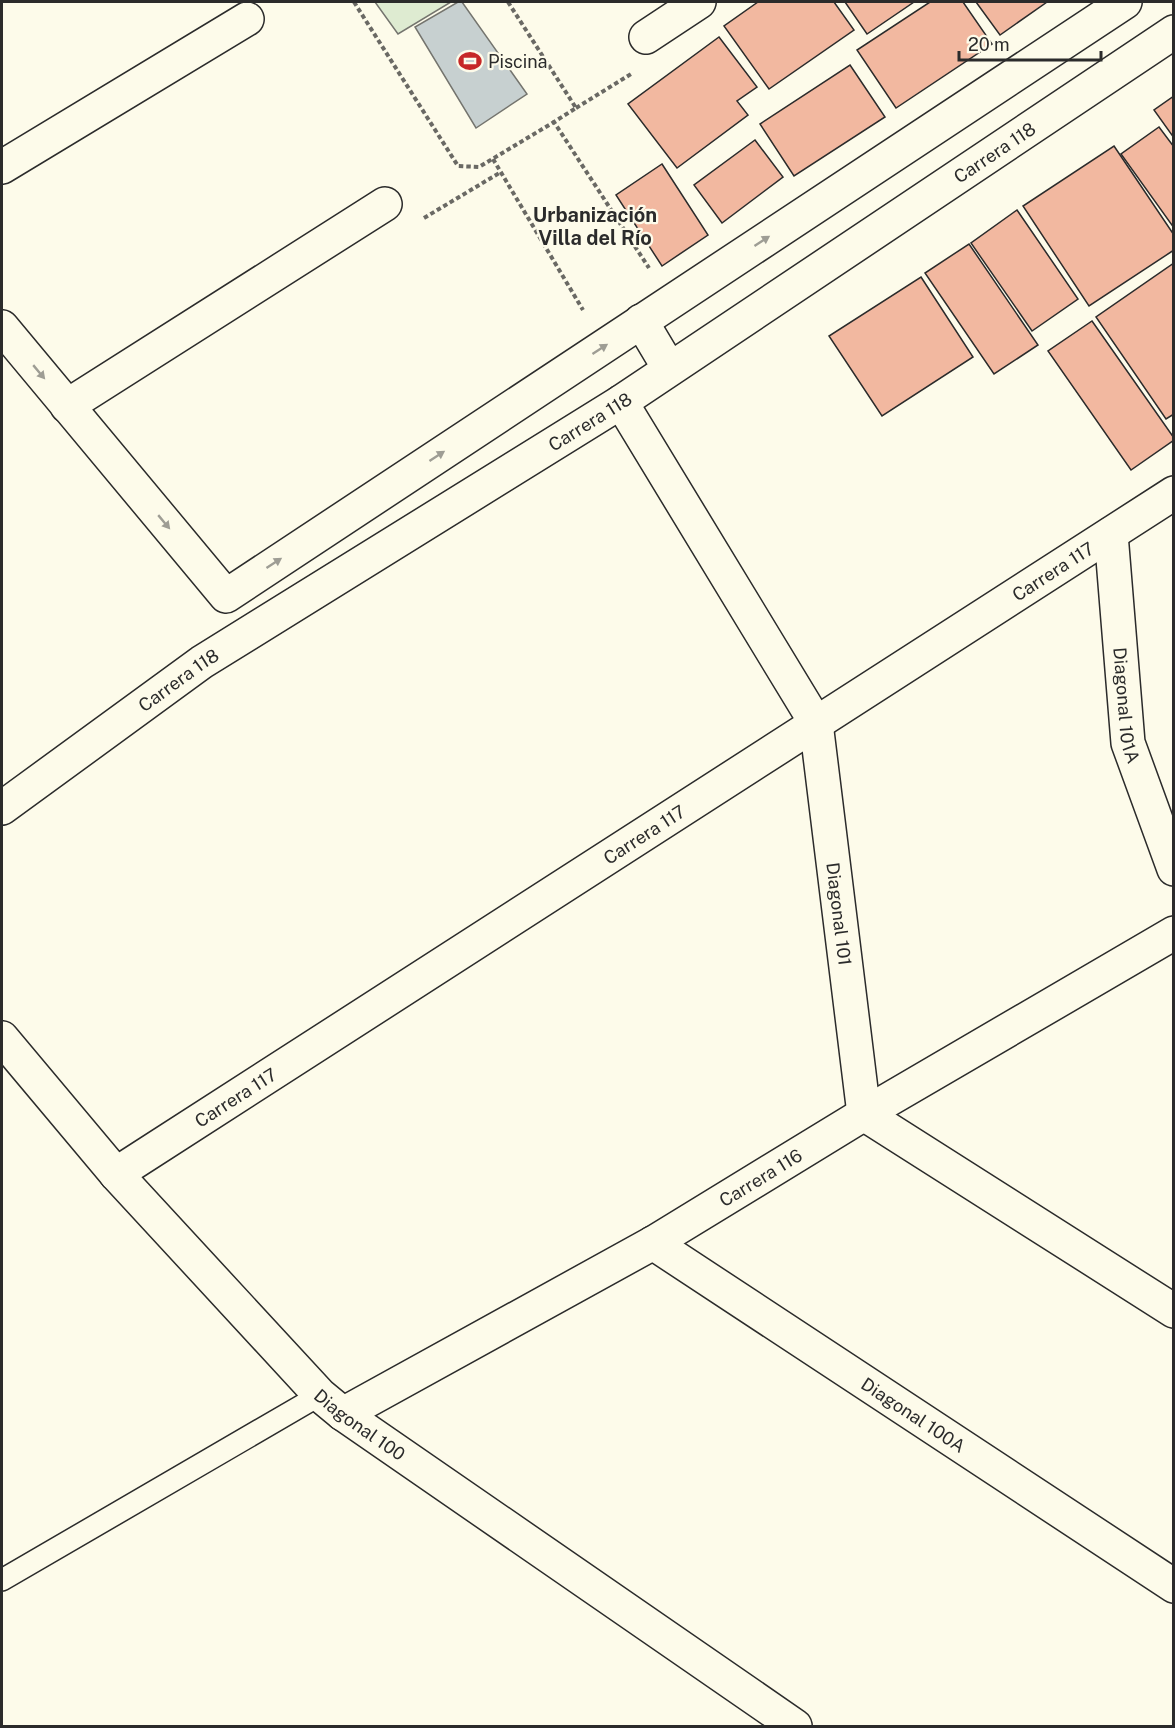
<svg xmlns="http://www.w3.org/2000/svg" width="1175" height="1728" font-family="'Public Sans',sans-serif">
<rect width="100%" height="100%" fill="#fdfbea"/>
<polygon fill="#deebd1" stroke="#74746e" stroke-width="1.5" points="375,2 451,2 398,34"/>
<polygon fill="#c7d0d0" stroke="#74746e" stroke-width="1.5" points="458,2 462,2 527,94 476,128 415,27"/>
<g fill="#f2b8a0" stroke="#2b2b2b" stroke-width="1.5">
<polygon points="758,2 834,2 854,30 769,89 724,26"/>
<polygon points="845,2 914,2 867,34"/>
<polygon points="930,2 963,2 992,44 896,108 857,50"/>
<polygon points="976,2 1047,2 1000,35"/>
<polygon points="719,37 757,87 737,101 748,115 677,168 628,104"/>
<polygon points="850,65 885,117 794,176 760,124"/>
<polygon points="1174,96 1174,138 1154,110"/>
<polygon points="1159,127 1174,147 1174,228 1121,154"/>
<polygon points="755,140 783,177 722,223 694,185"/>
<polygon points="1114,146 1174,235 1174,250 1089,306 1023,206"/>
<polygon points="662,164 708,235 662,266 616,195"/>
<polygon points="1017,210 1078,299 1032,331 971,243"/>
<polygon points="969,244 1038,345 994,374 925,273"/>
<polygon points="1174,263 1174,414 1166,419 1096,317"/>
<polygon points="921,277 973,357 882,416 829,336"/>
<polygon points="1092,321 1174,438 1174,440 1131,470 1048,351"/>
</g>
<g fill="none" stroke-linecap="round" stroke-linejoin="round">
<g stroke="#2b2b2b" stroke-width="24">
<polyline id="lane" points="2,1580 320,1395"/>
</g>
<g stroke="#2b2b2b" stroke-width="36">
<g id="street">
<polyline points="646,37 699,2"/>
<polyline points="2,167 247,19"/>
<polyline points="641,321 669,368"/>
<polyline points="2,327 226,596 1125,2"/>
<path id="s1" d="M621 402 816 723 864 1114 1174 1311"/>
<polyline points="67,406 385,204"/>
<path id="s2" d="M1111 534 1128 743 1174 869"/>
<path id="s3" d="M2 808 202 662 621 402 1174 32"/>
<path id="s4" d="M2 1038 116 1174 320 1395 343 1414 795 1726"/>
<path id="s5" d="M116 1174 1174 493"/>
<path id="s6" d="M653 1243 1174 1586"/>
<path id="s7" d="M343 1414 653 1243 864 1114 1174 933"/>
</g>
</g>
<g stroke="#6a6964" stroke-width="4" stroke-dasharray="4.5 3" stroke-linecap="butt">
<polyline points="354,2 458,166 479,167 554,122"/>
<polyline points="508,2 576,108 554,122 649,268"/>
<polyline points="576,108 631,74"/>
<polyline points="493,159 583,310"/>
<polyline points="424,218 501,172"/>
</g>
<use href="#lane" stroke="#fdfbea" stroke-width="21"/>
<use href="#street" stroke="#fdfbea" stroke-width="33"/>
</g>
<defs><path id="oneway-solid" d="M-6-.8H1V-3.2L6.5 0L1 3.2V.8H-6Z" transform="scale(1.5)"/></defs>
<g fill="#9e9d94">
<use href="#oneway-solid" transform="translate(762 241) rotate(-33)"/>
<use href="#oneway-solid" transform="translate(600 349) rotate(-33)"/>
<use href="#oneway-solid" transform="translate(39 372) rotate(50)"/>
<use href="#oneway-solid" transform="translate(437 456) rotate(-33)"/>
<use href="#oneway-solid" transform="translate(164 522) rotate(50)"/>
<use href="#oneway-solid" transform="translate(274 563) rotate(-33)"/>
</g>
<defs>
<g id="stadium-bare" transform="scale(1.8)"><path d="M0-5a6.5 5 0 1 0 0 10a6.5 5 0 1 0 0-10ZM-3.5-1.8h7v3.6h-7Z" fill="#c62828" stroke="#fdfbea" stroke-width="2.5" paint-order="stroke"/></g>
</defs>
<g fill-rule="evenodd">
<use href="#stadium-bare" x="470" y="61"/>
</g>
<g text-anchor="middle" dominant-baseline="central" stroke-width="4.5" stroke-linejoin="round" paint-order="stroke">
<g font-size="18" fill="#2b2b2b" stroke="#fdfbea" text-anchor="start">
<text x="488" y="61">Piscina</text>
</g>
<g font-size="18" fill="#2b2b2b" stroke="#fdfbea">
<text stroke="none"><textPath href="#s3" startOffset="1190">Carrera 118</textPath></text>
<text stroke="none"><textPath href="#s3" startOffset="704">Carrera 118</textPath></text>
<text stroke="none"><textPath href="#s5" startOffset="1114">Carrera 117</textPath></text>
<text stroke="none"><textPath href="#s3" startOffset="218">Carrera 118</textPath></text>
<text stroke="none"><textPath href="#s2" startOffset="172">Diagonal 101A</textPath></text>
<text stroke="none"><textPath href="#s5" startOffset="628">Carrera 117</textPath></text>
<text stroke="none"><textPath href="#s1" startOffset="568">Diagonal 101</textPath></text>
<text stroke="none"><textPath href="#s5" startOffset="142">Carrera 117</textPath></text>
<text stroke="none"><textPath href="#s7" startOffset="480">Carrera 116</textPath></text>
<text stroke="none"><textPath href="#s6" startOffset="312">Diagonal 100A</textPath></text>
<text stroke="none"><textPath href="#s4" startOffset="528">Diagonal 100</textPath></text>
</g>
<g font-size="20" font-weight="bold" fill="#2b2b2b" stroke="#fdfbea">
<text x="595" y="215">Urbanización<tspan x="595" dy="23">Villa del Río</tspan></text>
</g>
</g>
<rect width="1175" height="1728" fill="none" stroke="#2b2b2b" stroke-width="6"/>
<path d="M959 51v9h142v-9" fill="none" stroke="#2b2b2b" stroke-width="3"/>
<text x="968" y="51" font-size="18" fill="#2b2b2b" stroke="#fdfbea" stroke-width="4.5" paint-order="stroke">20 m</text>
</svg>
